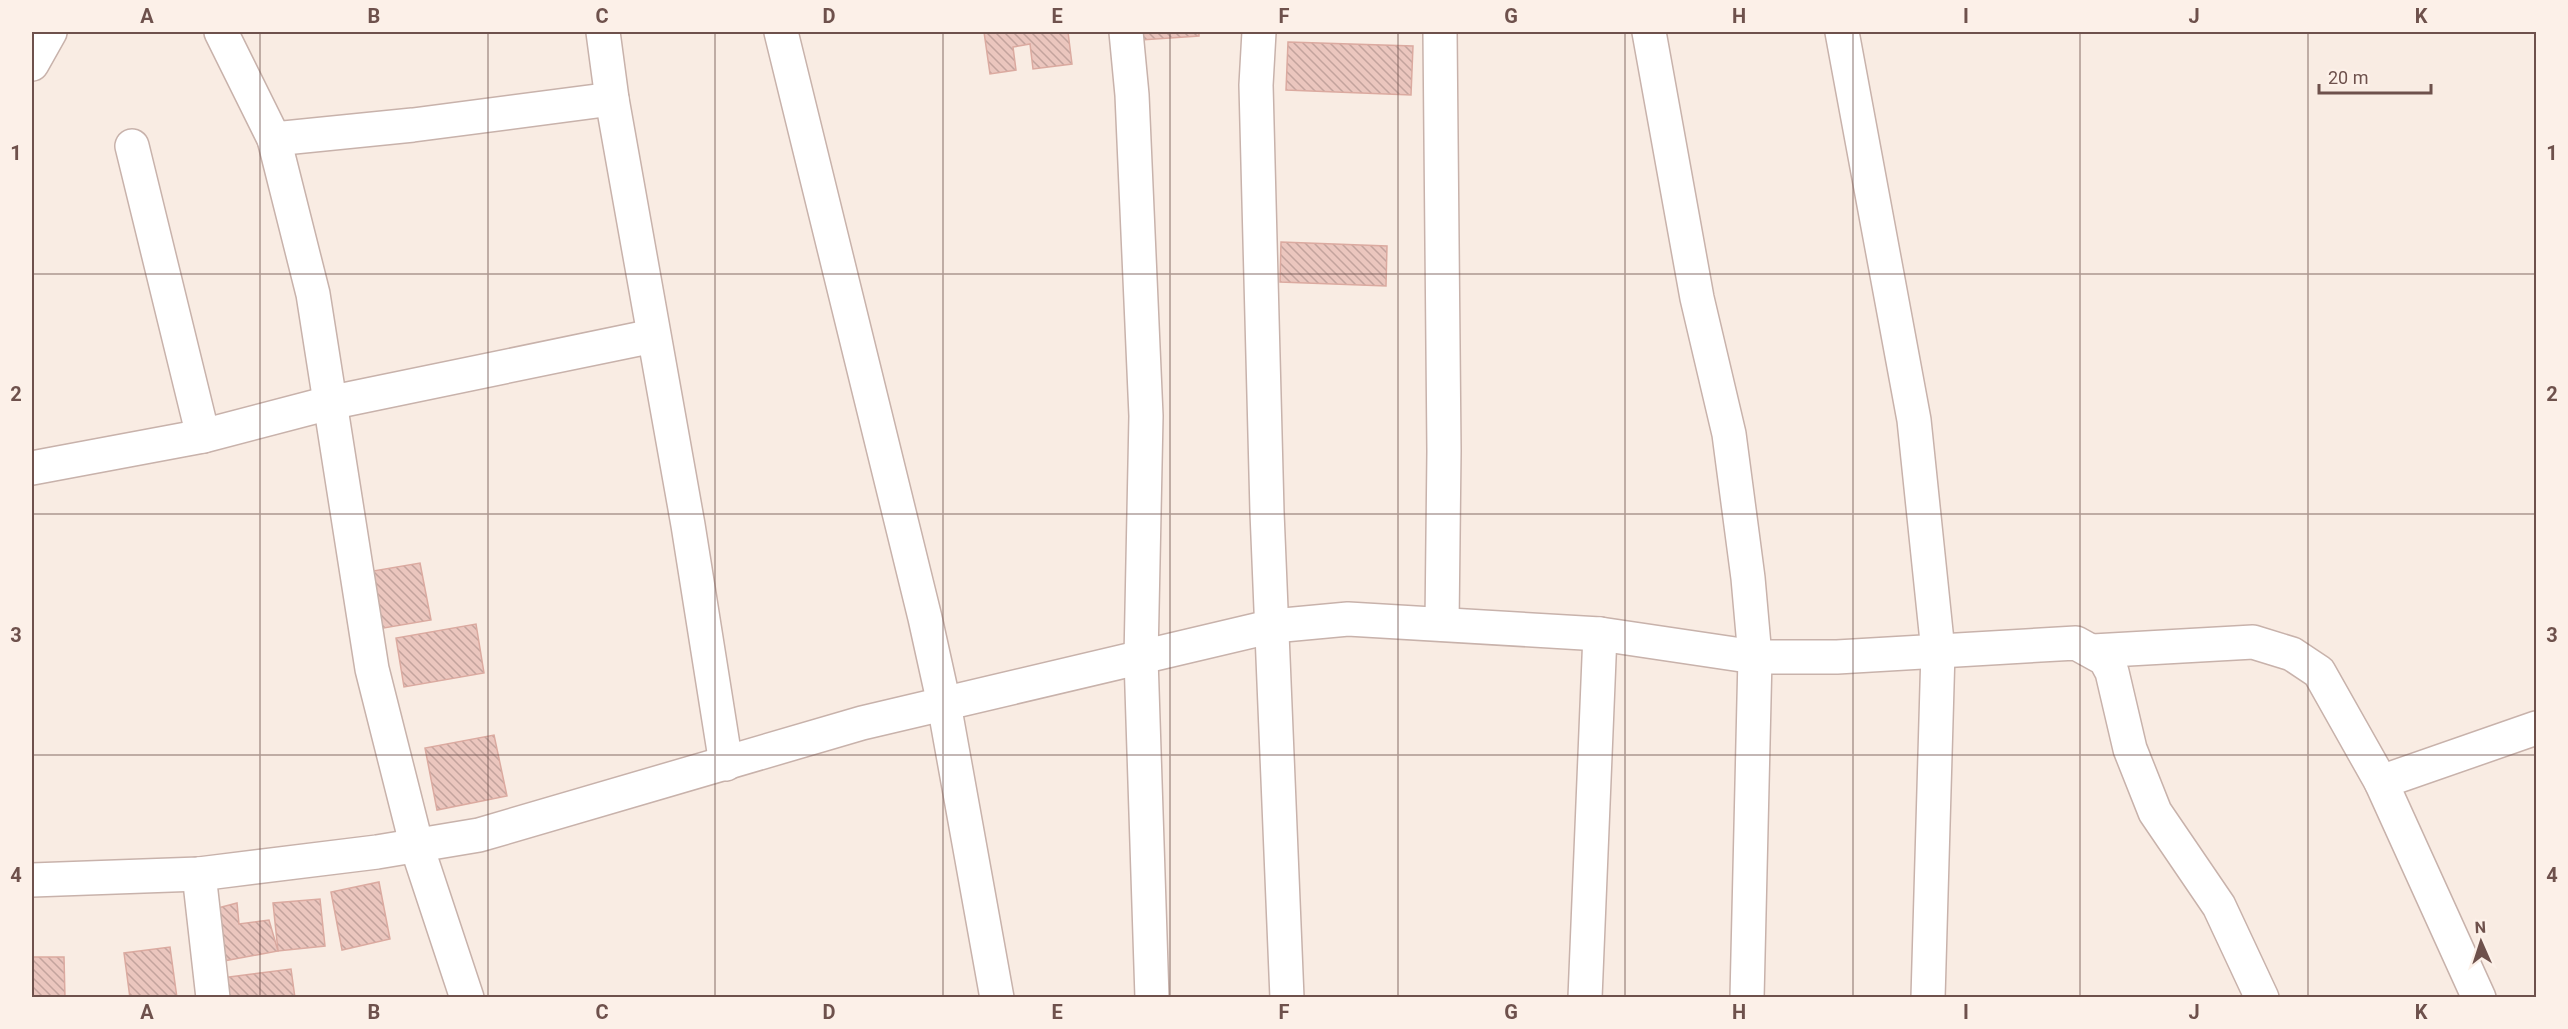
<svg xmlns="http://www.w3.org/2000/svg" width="2568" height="1029" font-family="Roboto,sans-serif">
<defs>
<pattern id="building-back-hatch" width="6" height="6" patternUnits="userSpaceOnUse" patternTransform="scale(1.5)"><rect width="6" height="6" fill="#ebc6be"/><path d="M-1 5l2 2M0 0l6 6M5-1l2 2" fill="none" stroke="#c3a39d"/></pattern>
</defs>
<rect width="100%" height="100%" fill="#f9ece3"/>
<g fill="url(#building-back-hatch)" stroke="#dbaaa0" stroke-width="1.5">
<polygon points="984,32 1068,32 1072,64 1033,69 1030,44 1013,47 1016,70 990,74"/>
<polygon points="1140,32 1199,32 1199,36 1141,40"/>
<polygon points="1288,42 1413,46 1411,95 1286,90"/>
<polygon points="1281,242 1387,246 1386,286 1280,282"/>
<polygon points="420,563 431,620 378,629 367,572"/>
<polygon points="476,624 484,673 404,687 396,638"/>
<polygon points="494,735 507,796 437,810 425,748"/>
<polygon points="379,882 390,939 342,950 331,892"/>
<polygon points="320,899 325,946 278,951 273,903"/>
<polygon points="237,903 239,924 269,920 278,951 218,962 210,910"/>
<polygon points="170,947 177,998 130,998 124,953"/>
<polygon points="32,957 64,957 65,998 32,998"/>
<polygon points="291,969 295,998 225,998 222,978"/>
</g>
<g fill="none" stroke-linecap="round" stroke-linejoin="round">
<g stroke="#c8b2ab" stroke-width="36">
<g id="minor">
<polyline points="221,32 274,139 313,294 372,669 417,847 467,998"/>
<polyline points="603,32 612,99 688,525 726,764"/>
<polyline points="781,32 925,618 944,704 997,998"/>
<polyline points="1126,32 1132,95 1146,416 1141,658 1152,998"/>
<polyline points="1259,32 1256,85 1267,512 1287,998"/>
<polyline points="1440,32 1444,451 1442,624"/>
<polyline points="1649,32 1697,298 1729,434 1748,578 1755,657 1747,998"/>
<polyline points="1842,32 1914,420 1938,651 1928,998"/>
<polyline points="32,64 50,32"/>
<polyline points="274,139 413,125 612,99"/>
<polyline points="132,146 203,436"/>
<polyline points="32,468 203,436 329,403 653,336"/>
<polyline points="2093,651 2253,642 2292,654 2319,672 2381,782 2479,998"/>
<polyline points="2381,782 2536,728"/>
<polyline points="199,874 213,998"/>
<polyline points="32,880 199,874 377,852 479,835 862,723 1273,626 1348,619 1600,634 1755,657 1837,657 2076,643 2105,659 2112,672 2130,749 2155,812 2219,906 2262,998"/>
<polyline points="1585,998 1600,634"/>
</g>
</g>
<use href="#minor" stroke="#fff" stroke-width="33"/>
</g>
<path fill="none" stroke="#6e514c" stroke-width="1.5" stroke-opacity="0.55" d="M260 32V998M488 32V998M715 32V998M943 32V998M1170 32V998M1398 32V998M1625 32V998M1853 32V998M2080 32V998M2308 32V998M32 274H2536M32 514H2536M32 755H2536"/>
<rect width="2568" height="1029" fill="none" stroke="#fcf0e8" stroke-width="66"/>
<g transform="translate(2481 942) rotate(357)" stroke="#fcf0e8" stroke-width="4.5" paint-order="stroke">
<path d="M0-4.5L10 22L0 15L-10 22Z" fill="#6e514c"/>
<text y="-9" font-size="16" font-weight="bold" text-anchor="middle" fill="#6e514c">N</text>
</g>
<path d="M2319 84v9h112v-9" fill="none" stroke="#6e514c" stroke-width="3"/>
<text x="2328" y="84" font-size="18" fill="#6e514c" stroke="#fcf0e8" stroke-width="4.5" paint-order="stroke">20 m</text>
<rect x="33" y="33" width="2502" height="963" fill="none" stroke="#6e514c" stroke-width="2"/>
<g font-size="20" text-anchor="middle" font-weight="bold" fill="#6e514c">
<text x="147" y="23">A</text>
<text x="374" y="23">B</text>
<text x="602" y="23">C</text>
<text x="829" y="23">D</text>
<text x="1057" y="23">E</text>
<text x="1284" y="23">F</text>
<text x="1511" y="23">G</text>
<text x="1739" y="23">H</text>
<text x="1966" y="23">I</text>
<text x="2194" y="23">J</text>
<text x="2421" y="23">K</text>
<text x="16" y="160">1</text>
<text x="2552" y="160">1</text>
<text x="16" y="401">2</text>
<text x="2552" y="401">2</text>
<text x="16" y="642">3</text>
<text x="2552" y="642">3</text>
<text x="16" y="882">4</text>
<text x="2552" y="882">4</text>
<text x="147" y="1019">A</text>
<text x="374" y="1019">B</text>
<text x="602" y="1019">C</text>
<text x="829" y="1019">D</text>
<text x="1057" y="1019">E</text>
<text x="1284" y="1019">F</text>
<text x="1511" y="1019">G</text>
<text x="1739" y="1019">H</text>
<text x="1966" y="1019">I</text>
<text x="2194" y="1019">J</text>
<text x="2421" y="1019">K</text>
</g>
</svg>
